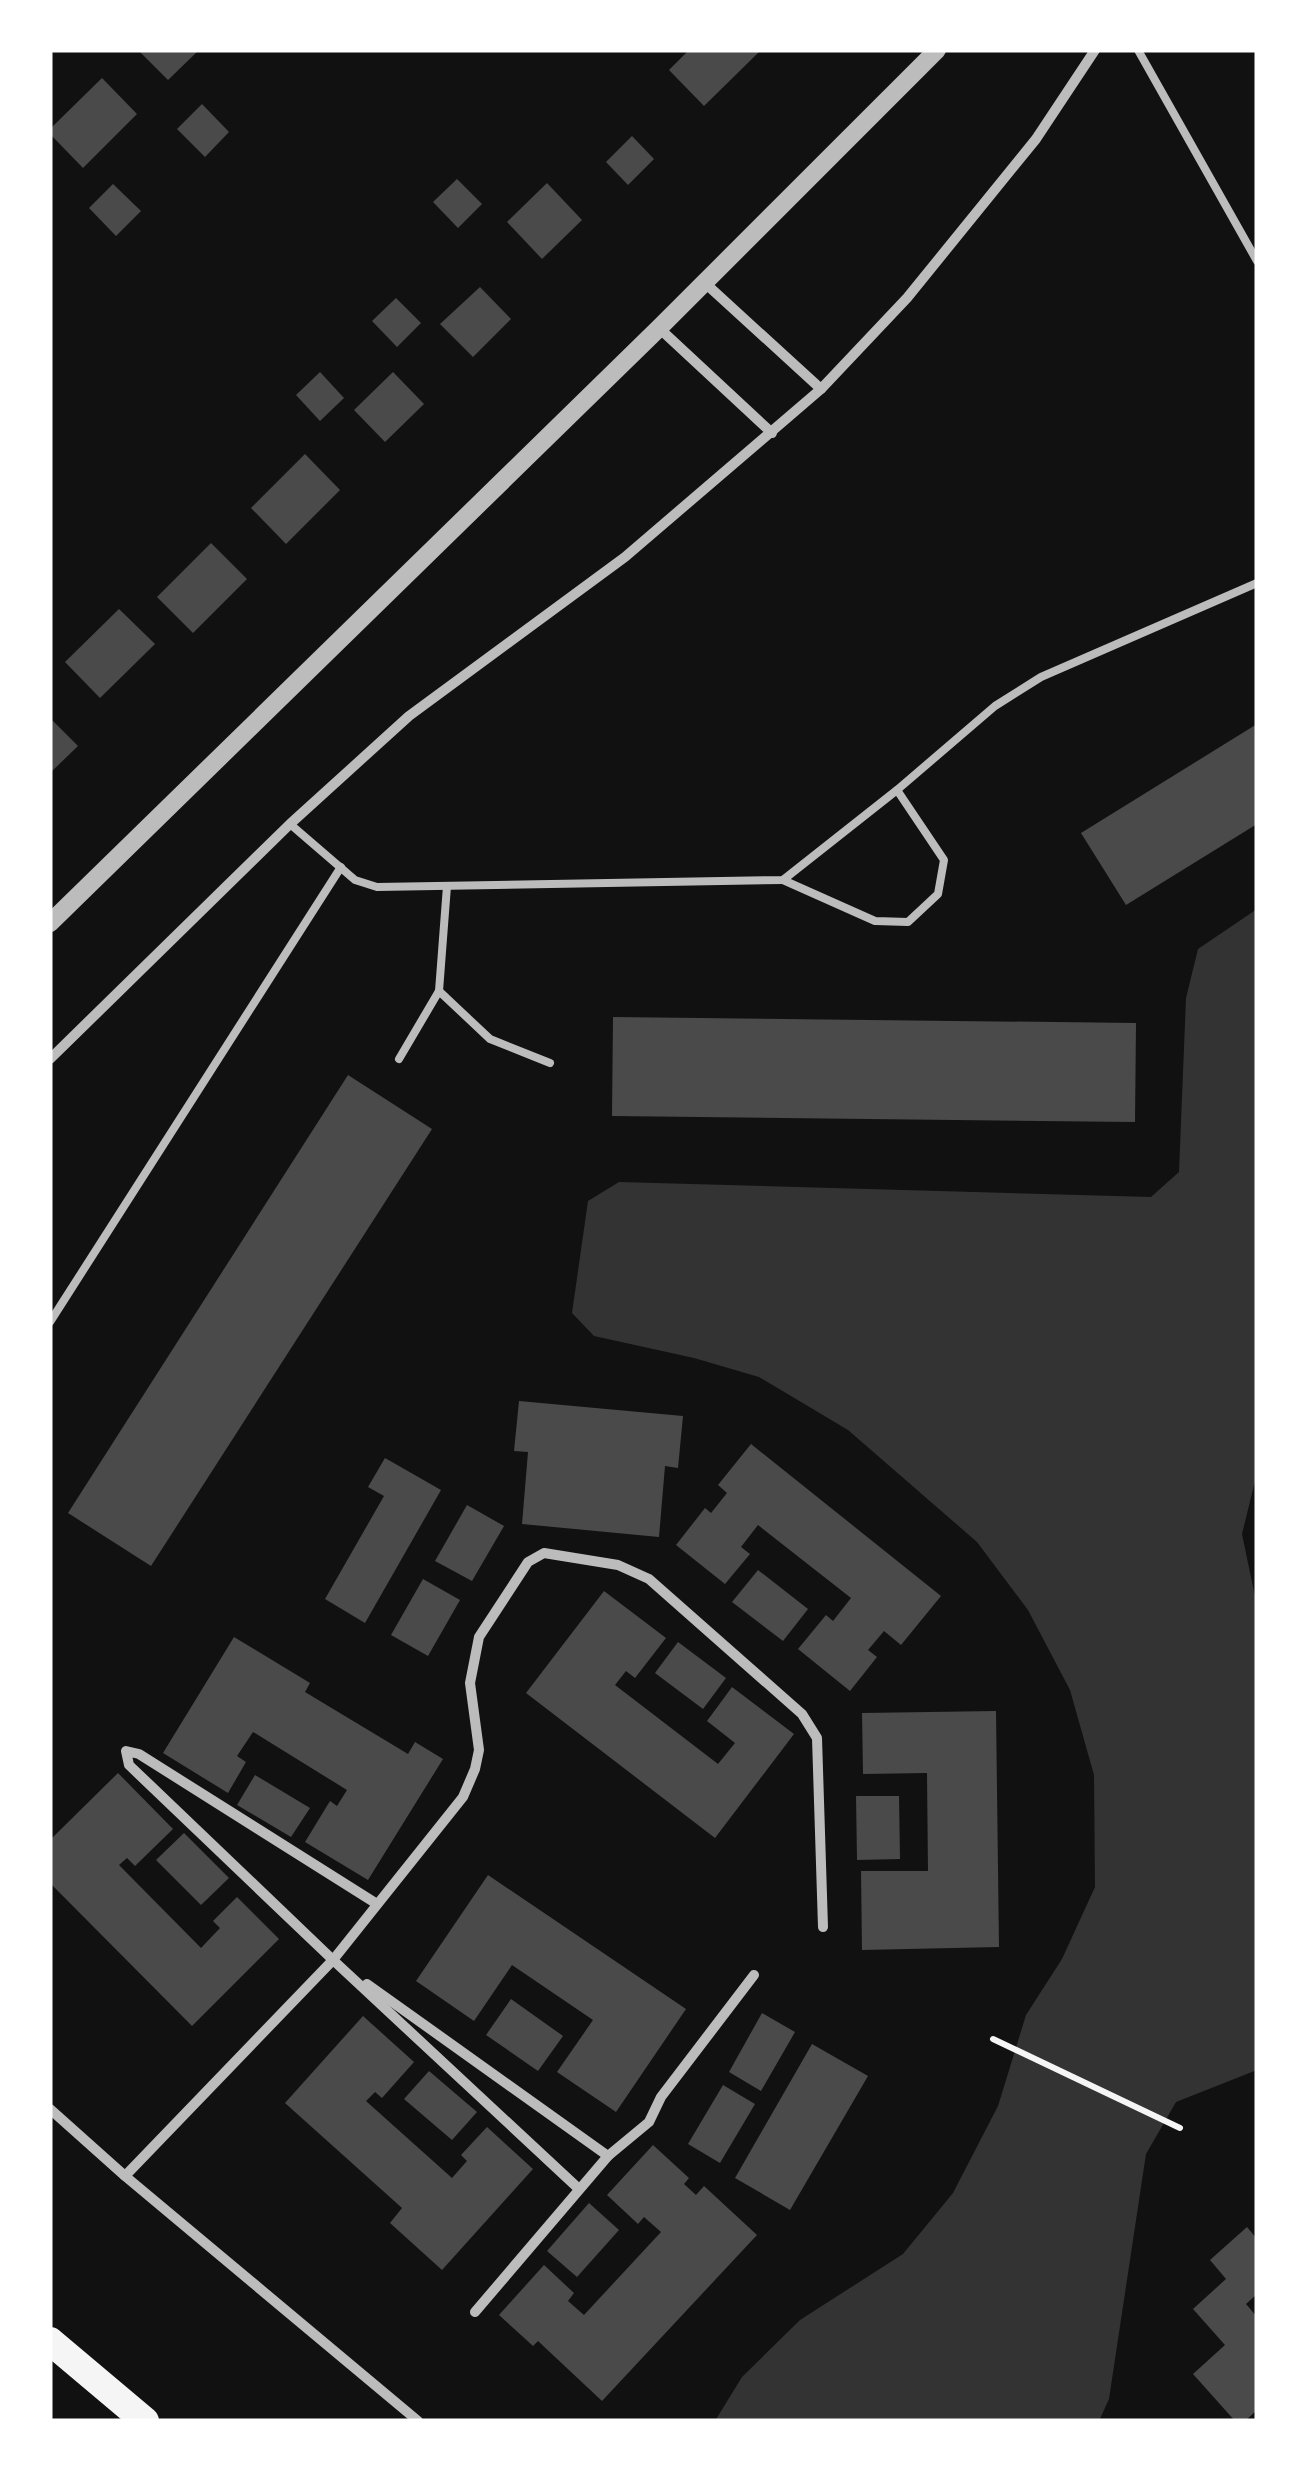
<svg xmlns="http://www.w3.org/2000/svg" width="1307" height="2471" font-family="Rubik,sans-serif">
<rect width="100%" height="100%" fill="#111"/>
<polygon fill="#333" points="1257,909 1257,1473 1242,1534 1257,1606 1257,2070 1176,2102 1146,2154 1109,2399 1099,2421 715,2421 742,2377 800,2320 903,2254 953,2193 998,2106 1026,2015 1062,1959 1095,1887 1094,1775 1070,1690 1028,1610 977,1542 848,1430 759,1377 694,1358 594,1336 572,1313 588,1201 619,1182 1151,1197 1179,1172 1186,998 1198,949"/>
<g fill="#4a4a4a">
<polygon points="138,50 199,50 168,80"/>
<polygon points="689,50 756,50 759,52 704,106 669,70"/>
<polygon points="102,78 137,114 83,168 50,134 50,129"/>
<polygon points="202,104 229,132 205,157 177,129"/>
<polygon points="632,136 654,159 628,185 606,162"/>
<polygon points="457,179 482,204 458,228 433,202"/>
<polygon points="547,183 582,220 542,259 507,222"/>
<polygon points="113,184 141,211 116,236 89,208"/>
<polygon points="480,287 511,319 473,357 440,324"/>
<polygon points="396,298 421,323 397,347 372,321"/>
<polygon points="320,372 344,398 320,421 296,395"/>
<polygon points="393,372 424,404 385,442 354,410"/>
<polygon points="305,454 340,490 286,544 251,508"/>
<polygon points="211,543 247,579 193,633 157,597"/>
<polygon points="119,609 155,644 100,698 65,662"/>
<polygon points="50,718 78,746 50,773"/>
<polygon points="1257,724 1257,824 1126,905 1081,833"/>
<polygon points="613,1017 1136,1023 1135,1122 612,1116"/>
<polygon points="348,1075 432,1129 151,1566 68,1513"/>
<polygon points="519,1401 683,1416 678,1468 665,1466 659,1537 522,1524 528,1452 514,1451"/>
<polygon points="751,1444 941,1596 901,1645 884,1631 868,1650 877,1657 850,1691 798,1649 826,1615 833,1621 851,1598 758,1525 741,1547 750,1554 725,1584 676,1545 705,1508 711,1513 727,1493 718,1485"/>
<polygon points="385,1458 441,1490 365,1623 325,1599 384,1496 368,1487"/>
<polygon points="467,1505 504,1526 472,1581 435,1561"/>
<polygon points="758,1570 808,1609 783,1641 732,1602"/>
<polygon points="423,1579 460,1600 428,1656 391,1635"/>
<polygon points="604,1591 666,1638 635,1678 626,1671 615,1685 718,1764 735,1743 707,1721 732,1687 794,1734 715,1838 526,1693"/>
<polygon points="234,1637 310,1683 305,1692 408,1754 415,1742 443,1759 368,1880 305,1842 330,1801 337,1806 347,1790 253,1732 237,1756 246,1762 228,1793 163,1753"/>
<polygon points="678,1642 726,1678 703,1709 655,1673"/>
<polygon points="996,1711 999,1947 862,1950 861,1871 928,1871 927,1773 863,1774 862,1713"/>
<polygon points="118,1773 173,1829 135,1866 127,1858 119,1865 201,1948 220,1928 213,1921 237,1897 279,1939 192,2026 50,1883 50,1840"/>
<polygon points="255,1775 310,1808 291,1837 237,1805"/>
<polygon points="856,1796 899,1796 900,1859 857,1860"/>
<polygon points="184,1833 229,1878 201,1905 156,1860"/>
<polygon points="488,1875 686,2009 616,2112 557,2072 593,2020 512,1965 474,2021 416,1981"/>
<polygon points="511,1999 563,2036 538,2071 486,2035"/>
<polygon points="762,2013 795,2032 761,2091 729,2072"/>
<polygon points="363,2016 414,2062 382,2098 375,2092 366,2101 452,2178 467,2161 461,2155 487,2127 533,2169 442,2270 390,2223 402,2208 285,2103"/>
<polygon points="812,2044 868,2076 790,2210 735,2178"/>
<polygon points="429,2071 477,2112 452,2140 404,2099"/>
<polygon points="723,2085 755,2104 720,2163 688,2144"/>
<polygon points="653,2145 689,2178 684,2184 696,2195 704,2186 757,2235 602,2401 538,2341 533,2346 499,2315 544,2265 574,2293 568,2301 584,2315 661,2232 644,2217 638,2224 607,2195"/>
<polygon points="589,2203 619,2230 577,2277 547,2251"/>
<polygon points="1247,2227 1257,2239 1257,2294 1246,2304 1257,2317 1257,2410 1245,2421 1235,2421 1193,2374 1225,2345 1193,2309 1226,2279 1210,2260"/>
</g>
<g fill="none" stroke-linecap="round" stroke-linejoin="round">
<polyline stroke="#f5f5f5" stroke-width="6" points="993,2039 1180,2128"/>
<g stroke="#bcbcbc" stroke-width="8">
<polyline points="1138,50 1257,261"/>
<polyline points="290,824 355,880 377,887 783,880 897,790 995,706 1041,677 1257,583"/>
<polyline points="783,880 875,921 908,922 938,894 944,860 897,790"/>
<polyline points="439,991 490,1039 550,1063"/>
<polyline points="399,1059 439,991 447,886"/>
<polyline points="50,1322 341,867"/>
</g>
<g stroke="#bcbcbc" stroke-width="10">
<polyline points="705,283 821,389"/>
<polyline points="659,328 772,433"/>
<polyline points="50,1059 290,824 409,716 625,557 821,389 907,298 1036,139 1095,50"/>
<polyline points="377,1904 139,1754 126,1751 129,1765 333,1960 579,2189"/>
<polyline points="367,1984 608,2156"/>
<polyline points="50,2109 125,2176 418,2421"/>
<polyline points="125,2176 333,1960 463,1797 475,1769 479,1750 470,1683 479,1637 528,1562 544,1553 618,1565 649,1579 802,1714 817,1738 823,1927"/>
<polyline points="475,2312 608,2156 649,2122 661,2097 754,1975"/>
</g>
<polyline stroke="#bcbcbc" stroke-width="18" points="50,923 659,328 937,50"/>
<polyline stroke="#f5f5f5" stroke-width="28" points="50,2341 145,2421"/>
</g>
<rect width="1307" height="2471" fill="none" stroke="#ffffff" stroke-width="105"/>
</svg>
